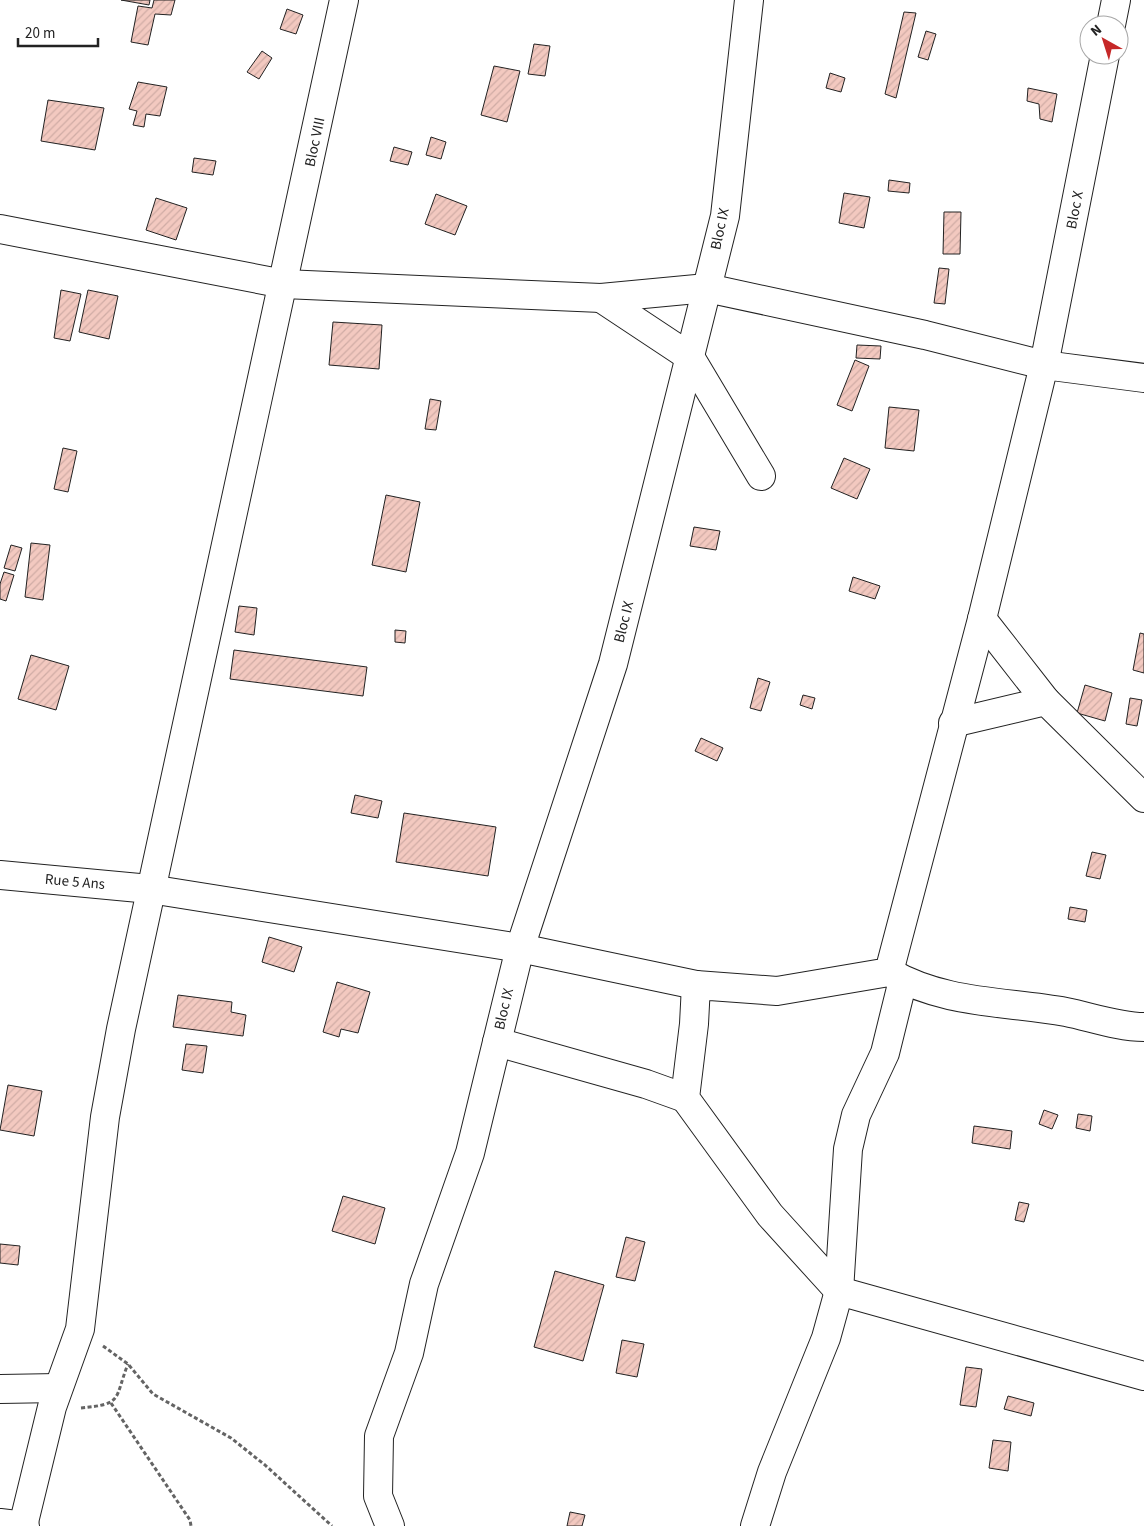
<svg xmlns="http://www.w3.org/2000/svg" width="1144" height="1526" font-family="'Source Sans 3',sans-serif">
<defs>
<pattern id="building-hatch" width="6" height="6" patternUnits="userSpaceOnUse" patternTransform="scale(1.25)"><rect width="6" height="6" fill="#f3c9c0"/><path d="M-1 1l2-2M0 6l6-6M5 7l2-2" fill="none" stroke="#d0aca5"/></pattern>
</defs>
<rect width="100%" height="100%" fill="#fff"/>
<g fill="url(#building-hatch)" stroke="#222">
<polygon points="121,0 150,0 149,5"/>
<polygon points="154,0 175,0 171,15 155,14 148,45 131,42 138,6 152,8"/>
<polygon points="287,9 303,15 296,34 280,29"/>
<polygon points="904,12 916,13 896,98 885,94"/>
<polygon points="926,31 936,34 928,60 918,57"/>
<polygon points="534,44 550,46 545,76 528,74"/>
<polygon points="262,51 272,58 259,79 247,72"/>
<polygon points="494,66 520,71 507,122 481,115"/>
<polygon points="830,73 845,78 841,92 826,88"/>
<polygon points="138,82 167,87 160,116 146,114 144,127 133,125 137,111 129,109"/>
<polygon points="1028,88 1057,94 1052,122 1040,119 1039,104 1027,101"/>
<polygon points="48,100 104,108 95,150 41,141"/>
<polygon points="431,137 446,142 441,159 426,155"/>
<polygon points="394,147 412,152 408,165 390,161"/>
<polygon points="194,158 216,161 213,175 192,172"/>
<polygon points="889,180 910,183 909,193 888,191"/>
<polygon points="844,193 870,197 864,228 839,223"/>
<polygon points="436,194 467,206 455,235 425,224"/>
<polygon points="156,198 187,208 176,240 146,230"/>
<polygon points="944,212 961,212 960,254 943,254"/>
<polygon points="939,268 949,269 945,304 934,303"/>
<polygon points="61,290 81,294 70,341 54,338"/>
<polygon points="88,290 118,296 109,339 79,332"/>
<polygon points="333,322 382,325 379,369 329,365"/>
<polygon points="857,345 881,346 880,359 856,358"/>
<polygon points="855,360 869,366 852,411 837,405"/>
<polygon points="430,399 441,401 436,430 425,429"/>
<polygon points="889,407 919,410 914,451 885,448"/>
<polygon points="63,448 77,451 68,492 54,489"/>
<polygon points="844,458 870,469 857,499 831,488"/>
<polygon points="386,495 420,502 406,572 372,565"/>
<polygon points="694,527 720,531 716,550 690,546"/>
<polygon points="31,543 50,545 43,600 25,597"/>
<polygon points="11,545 22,548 15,571 4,568"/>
<polygon points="4,572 14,575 6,601 0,599 0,584"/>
<polygon points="853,577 880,586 875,599 849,591"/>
<polygon points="239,606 257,608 254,635 235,632"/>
<polygon points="395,630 406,631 405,643 395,642"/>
<polygon points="1140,633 1144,634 1144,673 1133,670"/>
<polygon points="234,650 367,667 363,696 230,679"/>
<polygon points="31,655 69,666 56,710 18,699"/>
<polygon points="758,678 770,682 761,711 750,708"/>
<polygon points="1085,685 1112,693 1105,721 1077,713"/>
<polygon points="803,695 815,698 812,709 800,705"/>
<polygon points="1130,698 1142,700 1137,726 1126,724"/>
<polygon points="701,738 723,748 717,761 695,751"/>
<polygon points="355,795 382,801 378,818 351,813"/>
<polygon points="404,813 496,827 488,876 396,862"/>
<polygon points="1092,852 1106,855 1100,879 1086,876"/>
<polygon points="1070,907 1087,910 1085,922 1068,919"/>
<polygon points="269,937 302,947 294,972 262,962"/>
<polygon points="337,982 370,992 358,1033 341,1029 339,1037 323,1032"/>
<polygon points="178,995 232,1002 231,1012 246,1015 243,1036 173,1027"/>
<polygon points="186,1044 207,1046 203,1073 182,1070"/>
<polygon points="8,1085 42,1091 34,1136 0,1130"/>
<polygon points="1044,1110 1058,1115 1052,1129 1039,1124"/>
<polygon points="1078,1114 1092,1116 1090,1131 1076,1128"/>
<polygon points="974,1126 1012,1131 1010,1149 972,1143"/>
<polygon points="343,1196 385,1208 375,1244 332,1231"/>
<polygon points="1019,1202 1029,1204 1024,1222 1015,1220"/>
<polygon points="626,1237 645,1242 635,1281 616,1277"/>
<polygon points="0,1244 20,1246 18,1265 0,1263"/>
<polygon points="555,1271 604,1285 583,1361 534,1347"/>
<polygon points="622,1340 644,1344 637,1377 616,1373"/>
<polygon points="966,1367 982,1369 976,1407 960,1405"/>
<polygon points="1008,1396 1034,1403 1031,1416 1004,1409"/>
<polygon points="993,1440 1011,1442 1008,1471 989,1468"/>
<polygon points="570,1512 585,1515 582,1526 567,1526"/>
</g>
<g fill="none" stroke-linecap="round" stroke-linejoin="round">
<g stroke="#222" stroke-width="30">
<g id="minor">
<polyline points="1111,25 1116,0"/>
<polyline points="0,229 284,284 601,298 707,288 925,335 1044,365 1105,55"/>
<polyline points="601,298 690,357 761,476"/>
<polyline points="1144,378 1044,365 982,619 889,972 777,991 696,985 694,1024 685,1098 770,1215 839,1291 1144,1376"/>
<polyline points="982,619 1046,701"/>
<polyline points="953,723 1046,701 1144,798"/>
<polyline points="0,875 150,889 520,948 696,985"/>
<path d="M889 972C944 1004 1004 1001 1066 1012 1091 1017 1118 1027 1144 1027"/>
<polyline points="685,1098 646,1084 497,1042 520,948 613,664 725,216 749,0"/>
<polyline points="0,1389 58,1388"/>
<polyline points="0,1523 25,1526"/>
<polyline points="23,1526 52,1407 80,1329 105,1117 121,1029 344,0"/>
<polyline points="390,1526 378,1496 379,1436 409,1353 424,1284 470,1153 497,1042"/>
<polyline points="755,1526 772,1472 826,1338 839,1291 848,1149 856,1115 885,1053 903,980"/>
</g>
</g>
<g stroke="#646464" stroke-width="3" stroke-dasharray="4 2.5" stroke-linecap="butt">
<polyline points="103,1346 128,1364 153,1394 231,1438 265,1465 332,1526"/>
<polyline points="111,1403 190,1520 191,1526"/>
<path d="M81 1408C124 1404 114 1399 128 1364"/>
</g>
<use href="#minor" stroke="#fff" stroke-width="28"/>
</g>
<g text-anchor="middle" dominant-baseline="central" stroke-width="4" stroke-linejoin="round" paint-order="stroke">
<g font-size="15" fill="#222" stroke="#fff">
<text transform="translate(315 142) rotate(-78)">Bloc VIII</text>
<text transform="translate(1075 210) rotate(-79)">Bloc X</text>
<text transform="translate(720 229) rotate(-78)">Bloc IX</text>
<text transform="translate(624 622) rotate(-76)">Bloc IX</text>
<text transform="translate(75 882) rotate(5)">Rue 5 Ans</text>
<text transform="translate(504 1009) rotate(-77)">Bloc IX</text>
</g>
</g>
<g transform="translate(1104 40) rotate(321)"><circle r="24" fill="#ffffff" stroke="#a7a7a7"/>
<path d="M0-4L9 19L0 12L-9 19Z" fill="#c62828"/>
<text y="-8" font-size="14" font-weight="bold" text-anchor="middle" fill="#222222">N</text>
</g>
<path d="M18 38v8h80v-8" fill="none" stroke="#222222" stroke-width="2.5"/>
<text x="25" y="38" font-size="15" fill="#222222" stroke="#ffffff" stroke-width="4" paint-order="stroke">20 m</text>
</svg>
